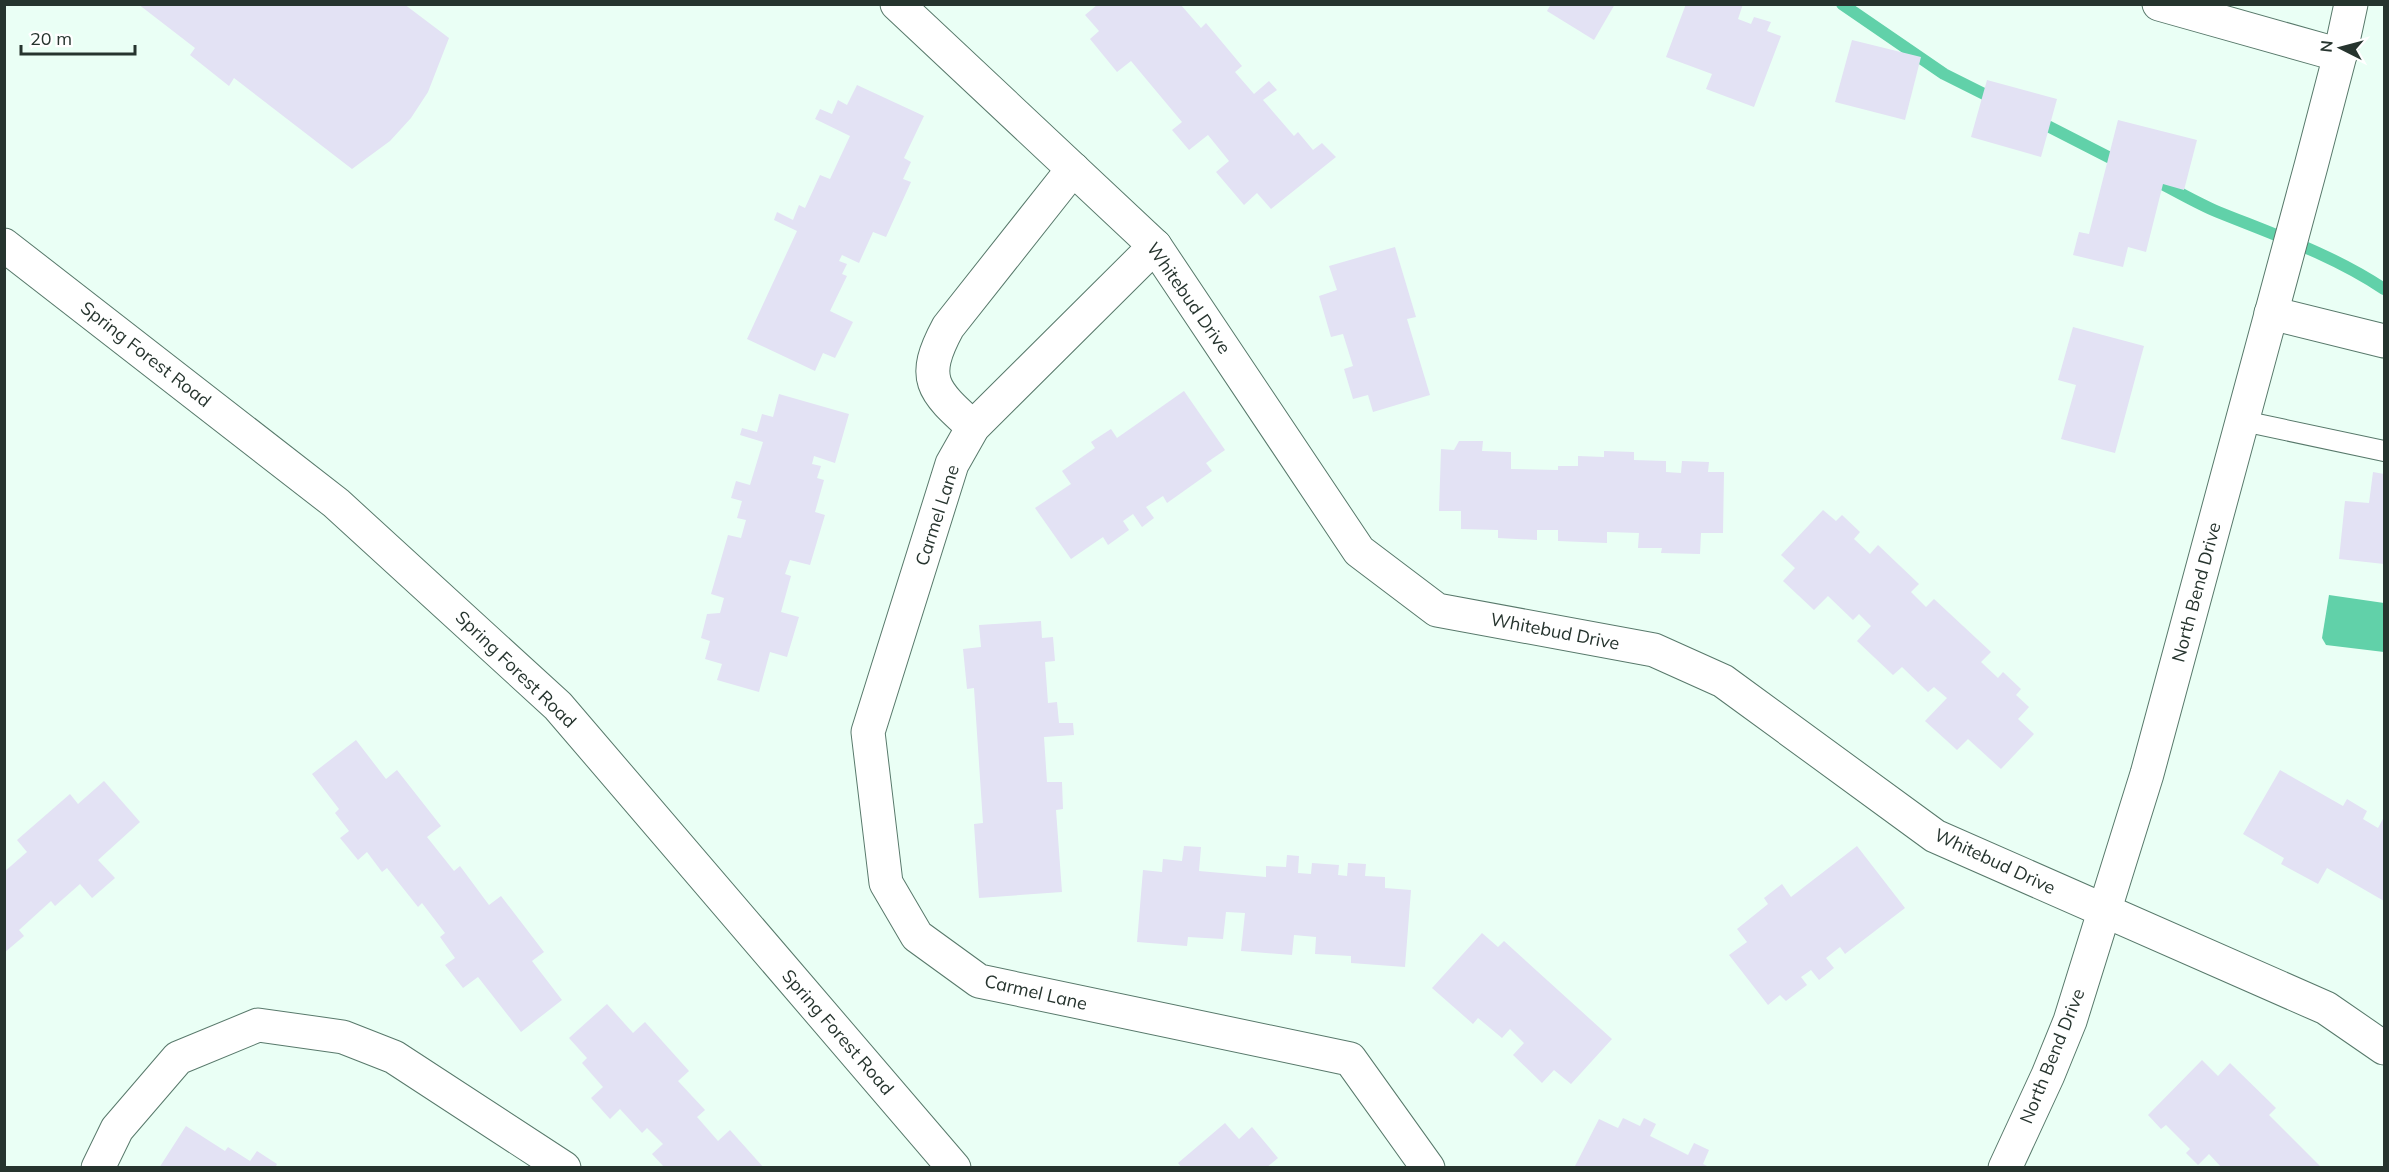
<svg xmlns="http://www.w3.org/2000/svg" width="2389" height="1172" font-family="Mulish,sans-serif">
<rect width="100%" height="100%" fill="#eafff5"/>
<polygon fill="#61d1a9" points="2329,595 2384,603 2384,652 2326,645 2322,638"/>
<g fill="none" stroke-linecap="round" stroke-linejoin="round">
<g stroke="#61d1a9" stroke-width="12">
<polyline points="1842,4 1944,74 1996,100"/>
<polyline points="2036,120 2122,164"/>
<path d="M2148 177C2172 188 2194 202 2218 212 2275 235 2333 255 2384 289"/>
</g>
</g>
<g fill="#e3e2f4">
<polygon points="138,4 404,4 449,38 428,92 411,118 390,141 352,169 234,78 229,86 190,55 195,48"/>
<polygon points="1551,4 1615,4 1594,40 1547,11"/>
<polygon points="1686,4 1743,4 1738,19 1751,24 1754,17 1771,22 1767,31 1781,36 1754,107 1706,89 1712,74 1666,57"/>
<polygon points="1097,5 1181,5 1201,28 1206,23 1242,66 1235,72 1254,94 1269,81 1277,90 1263,100 1294,136 1298,132 1313,150 1322,143 1336,157 1271,209 1257,193 1244,205 1216,172 1229,161 1208,135 1189,150 1172,130 1182,122 1131,61 1117,72 1090,39 1099,31 1085,15"/>
<polygon points="1852,40 1921,57 1905,120 1835,102"/>
<polygon points="1987,80 2057,99 2041,157 1971,137"/>
<polygon points="857,85 924,116 904,158 911,162 903,179 911,182 886,237 873,232 859,263 842,255 839,261 847,264 842,274 847,276 830,311 853,322 835,358 823,353 815,371 747,339 797,231 774,220 777,212 793,220 799,205 805,208 820,175 830,179 850,136 815,119 820,109 832,114 838,100 847,105"/>
<polygon points="2118,120 2197,140 2184,190 2163,184 2146,252 2128,247 2123,267 2073,255 2079,232 2089,234"/>
<polygon points="1395,247 1416,317 1407,319 1430,395 1373,412 1368,395 1353,399 1344,369 1353,366 1343,334 1331,337 1319,296 1337,290 1329,266"/>
<polygon points="2073,327 2144,346 2115,453 2061,439 2076,385 2058,380"/>
<polygon points="1184,391 1225,450 1206,463 1212,471 1167,503 1163,496 1146,507 1154,518 1142,527 1133,514 1123,521 1129,530 1108,545 1103,537 1071,559 1035,508 1071,484 1062,471 1095,448 1091,442 1111,429 1117,438"/>
<polygon points="779,394 849,414 835,463 814,456 812,464 821,466 817,478 824,480 815,512 825,515 810,565 790,560 785,574 791,576 781,612 799,617 787,657 770,652 759,692 717,680 722,664 705,659 710,641 701,638 707,614 720,613 724,598 711,594 728,535 741,538 746,520 737,518 742,501 731,498 736,481 750,485 763,442 740,435 742,428 757,432 762,414 773,417"/>
<polygon points="1459,441 1483,441 1482,451 1511,452 1511,469 1558,470 1558,466 1578,466 1578,456 1604,457 1604,451 1634,452 1634,460 1666,461 1666,472 1681,473 1682,461 1709,462 1708,472 1724,472 1723,533 1701,533 1700,554 1661,553 1662,548 1638,548 1639,533 1607,532 1607,543 1558,541 1558,530 1537,530 1537,540 1498,538 1498,530 1461,529 1461,511 1439,511 1441,449 1454,450"/>
<polygon points="2373,472 2384,474 2384,564 2339,559 2345,501 2369,503"/>
<polygon points="1823,510 1836,521 1842,515 1860,532 1854,539 1870,554 1878,545 1919,584 1911,592 1926,607 1934,599 1991,652 1981,662 1998,678 2003,672 2021,689 2016,695 2029,707 2018,719 2034,734 2001,769 1968,739 1957,750 1925,721 1947,698 1934,687 1928,692 1902,667 1893,675 1857,641 1871,626 1859,614 1853,620 1828,596 1814,610 1783,581 1795,568 1781,555"/>
<polygon points="1041,621 1042,638 1053,637 1055,661 1045,662 1048,703 1057,702 1059,723 1073,723 1074,735 1044,737 1047,782 1062,782 1063,809 1056,810 1062,892 979,898 974,824 983,823 974,688 967,689 963,649 981,647 979,625"/>
<polygon points="356,740 386,779 397,770 441,826 427,837 454,871 460,866 489,905 501,896 544,952 532,961 562,1000 521,1032 478,977 463,988 445,965 455,958 440,937 445,933 422,903 418,907 387,868 382,872 367,852 358,860 340,838 349,831 335,813 339,809 312,774"/>
<polygon points="2280,770 2343,806 2347,799 2367,811 2363,819 2378,828 2384,817 2384,901 2327,868 2318,884 2281,864 2284,858 2243,834"/>
<polygon points="104,781 140,822 98,860 115,878 92,898 80,884 55,906 51,901 19,930 24,936 4,953 4,872 27,852 17,840 70,794 78,804"/>
<polygon points="1184,846 1201,847 1199,871 1266,877 1266,866 1286,867 1287,855 1299,856 1298,873 1311,874 1312,863 1339,865 1338,875 1347,876 1348,863 1366,864 1365,876 1385,877 1385,888 1411,890 1405,967 1351,963 1351,956 1315,954 1316,937 1294,935 1292,955 1241,951 1245,913 1226,912 1223,939 1188,937 1187,946 1137,942 1143,870 1162,872 1163,859 1182,861"/>
<polygon points="1857,846 1905,908 1845,954 1840,947 1826,958 1834,968 1819,980 1811,970 1801,977 1807,985 1786,1001 1780,995 1768,1005 1729,955 1747,942 1737,929 1768,904 1764,898 1782,884 1791,897"/>
<polygon points="1482,933 1498,947 1504,941 1612,1039 1571,1084 1554,1070 1542,1083 1513,1055 1524,1043 1510,1029 1502,1038 1478,1018 1473,1024 1432,988"/>
<polygon points="607,1004 633,1033 645,1022 689,1071 678,1081 705,1110 697,1117 718,1141 730,1130 764,1168 665,1168 652,1154 663,1144 647,1128 642,1133 620,1109 610,1119 591,1098 603,1087 582,1063 587,1058 569,1038"/>
<polygon points="2202,1060 2218,1076 2230,1063 2276,1108 2269,1115 2322,1168 2222,1168 2209,1154 2198,1165 2186,1153 2190,1149 2166,1125 2161,1129 2148,1115"/>
<polygon points="1623,1118 1640,1126 1644,1118 1656,1124 1650,1136 1688,1155 1694,1143 1709,1150 1703,1164 1711,1168 1574,1168 1599,1119 1618,1128"/>
<polygon points="1225,1123 1239,1139 1252,1127 1278,1158 1266,1168 1182,1168 1178,1163"/>
<polygon points="186,1126 225,1151 228,1147 250,1161 257,1151 277,1164 275,1168 159,1168"/>
</g>
<g fill="none" stroke-linecap="round" stroke-linejoin="round">
<g stroke="#58796b" stroke-width="22">
<polyline id="service" points="2243,421 2384,451"/>
</g>
<g stroke="#58796b" stroke-width="35">
<g id="minor">
<polyline points="897,4 1155,246 1359,551 1437,610 1654,650 1723,681 1935,836 2326,1008 2384,1048"/>
<polyline points="2159,4 2340,55"/>
<polyline points="1155,246 973,427 952,464 868,732 886,883 917,936 979,981 1350,1059 1428,1168"/>
<path d="M973 427C932 390 920 379 948 327L1073 169"/>
<polyline points="98,1168 117,1129 178,1058 258,1025 343,1037 394,1057 564,1168"/>
</g>
</g>
<g stroke="#58796b" stroke-width="35">
<g id="tertiary">
<polyline points="2271,313 2384,341"/>
<polyline points="2005,1168 2048,1075 2070,1021 2147,774 2311,166 2340,55 2351,4"/>
</g>
</g>
<g stroke="#58796b" stroke-width="35">
<polyline id="secondary" points="4,245 336,503 558,706 954,1168"/>
</g>
<use href="#service" stroke="#fff" stroke-width="20"/>
<use href="#minor" stroke="#fff" stroke-width="33"/>
<use href="#tertiary" stroke="#fff" stroke-width="33"/>
<use href="#secondary" stroke="#fff" stroke-width="33"/>
</g>
<g text-anchor="middle" dominant-baseline="central" stroke-width="4.5" stroke-linejoin="round" paint-order="stroke">
<g font-size="18" fill="#26342e" stroke="#fff">
<text transform="translate(1189 298) rotate(55)">Whitebud Drive</text>
<text transform="translate(146 354) rotate(38)">Spring Forest Road</text>
<text transform="translate(937 515) rotate(-72)">Carmel Lane</text>
<text transform="translate(2196 592) rotate(-75)">North Bend Drive</text>
<text transform="translate(1555 631) rotate(11)">Whitebud Drive</text>
<text transform="translate(516 669) rotate(44)">Spring Forest Road</text>
<text transform="translate(1995 861) rotate(25)">Whitebud Drive</text>
<text transform="translate(1036 992) rotate(13)">Carmel Lane</text>
<text transform="translate(838 1032) rotate(49)">Spring Forest Road</text>
<text transform="translate(2052 1056) rotate(-68)">North Bend Drive</text>
</g>
</g>
<rect width="2389" height="1172" fill="none" stroke="#26342e" stroke-width="12"/>
<g transform="translate(2341 48) rotate(276)" stroke="#ffffff" stroke-width="4.5" paint-order="stroke">
<path d="M0-4.5L10 22L0 15L-10 22Z" fill="#26342e"/>
<text y="-9" font-size="16" font-weight="bold" text-anchor="middle" fill="#26342e">N</text>
</g>
<path d="M21 45v9h114v-9" fill="none" stroke="#26342e" stroke-width="3"/>
<text x="30" y="45" font-size="18" fill="#26342e" stroke="#ffffff" stroke-width="4.5" paint-order="stroke">20 m</text>
</svg>
